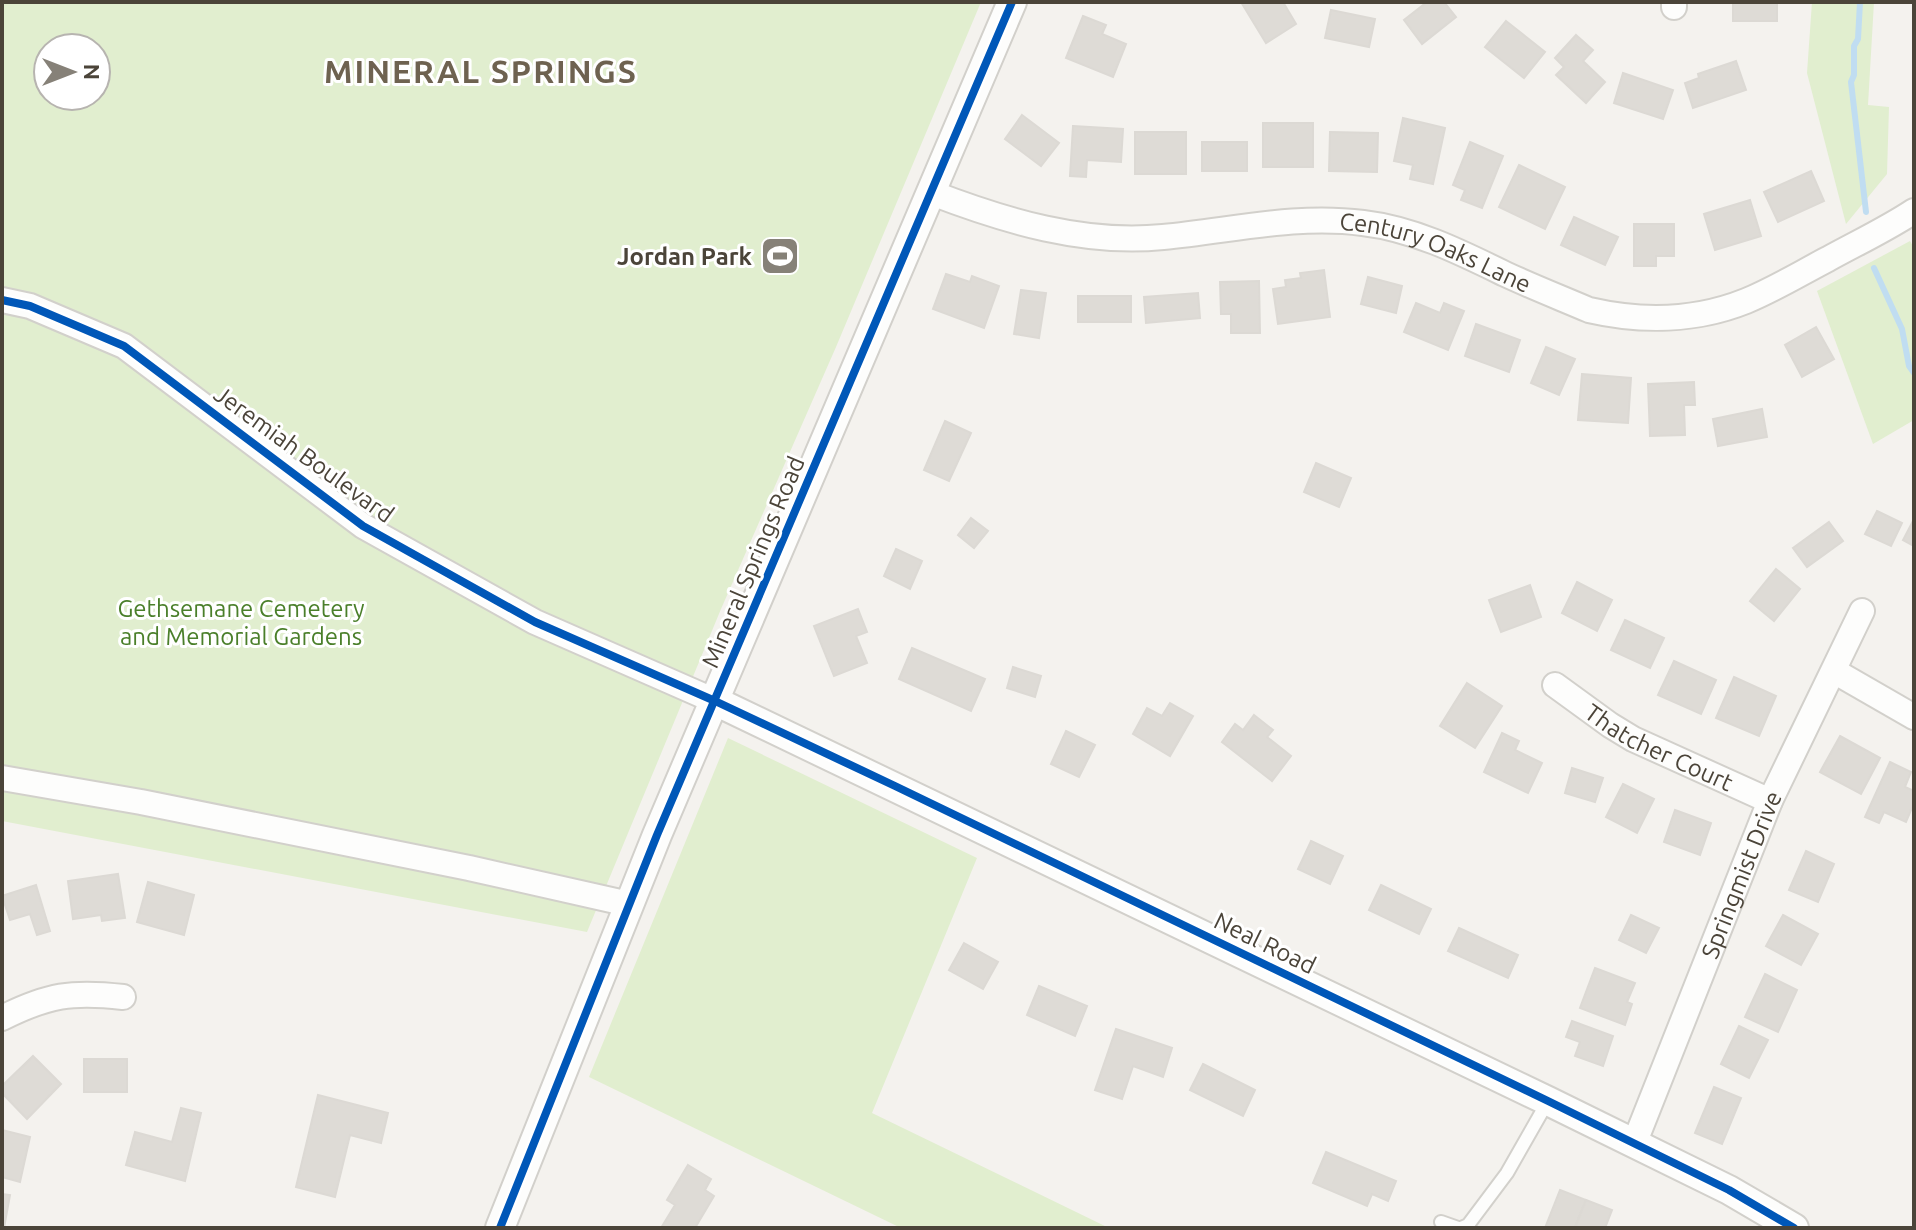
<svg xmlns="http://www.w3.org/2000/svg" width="1916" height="1230" font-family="Ubuntu,sans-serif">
<rect width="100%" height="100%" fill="#f4f2ee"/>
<g fill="#e1eecf" fill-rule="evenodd">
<path d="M2 2H981L836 347 721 609 587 932 2 821ZM48 48H96V96H48Z"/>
<polygon points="1812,2 1874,2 1868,105 1889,107 1887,174 1846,224 1807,73"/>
<polygon points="1910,241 1914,248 1914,420 1873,444 1817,291"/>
<polygon points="728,738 977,858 872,1113 1109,1228 901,1228 589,1077"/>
</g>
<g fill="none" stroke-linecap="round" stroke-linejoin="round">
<g stroke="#c0ddf1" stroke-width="6">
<polyline points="1860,2 1858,39 1854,46 1854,75 1851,82 1866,212"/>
<polyline points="1874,268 1902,329 1909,366 1914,373"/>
</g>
</g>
<g fill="#dedbd6" stroke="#dcd9d4" stroke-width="2">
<polygon points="1241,2 1283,2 1296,24 1266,43"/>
<polygon points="1427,2 1444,2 1456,17 1422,44 1404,20"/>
<rect x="1733" y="2" width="44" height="19"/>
<polygon points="1331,10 1375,19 1369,47 1325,38"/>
<polygon points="1083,16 1106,25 1102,34 1126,44 1113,77 1066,58"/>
<polygon points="1506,21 1545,52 1524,78 1485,47"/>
<polygon points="1576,35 1593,50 1583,61 1605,82 1586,103 1556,75 1564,67 1555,58"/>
<polygon points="1736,61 1746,90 1693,108 1685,83 1699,78 1698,74"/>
<polygon points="1623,73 1673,90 1663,119 1614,103"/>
<polygon points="1022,115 1059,143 1041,166 1005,139"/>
<polygon points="1403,118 1445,128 1433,184 1410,179 1413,165 1394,161"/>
<rect x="1263" y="123" width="50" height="44"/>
<polygon points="1073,126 1123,129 1121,162 1087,160 1086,177 1070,176"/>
<rect x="1135" y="132" width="51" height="42"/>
<polygon points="1330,132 1378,133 1377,172 1329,171"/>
<rect x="1202" y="142" width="45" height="29"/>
<polygon points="1470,142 1503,156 1482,208 1461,200 1465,190 1453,185"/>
<polygon points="1519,165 1565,187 1545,229 1499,207"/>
<polygon points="1811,171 1824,201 1778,222 1764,192"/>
<polygon points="1750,200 1761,236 1715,250 1704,214"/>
<polygon points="1574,217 1618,237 1605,265 1561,245"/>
<polygon points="1634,224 1674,224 1674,256 1656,256 1656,266 1634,266"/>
<polygon points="1324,270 1330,317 1278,324 1273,289 1286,287 1285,280 1301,278 1300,273"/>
<polygon points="946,274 970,282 972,276 999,286 984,328 933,309"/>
<polygon points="1368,277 1402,286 1396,313 1361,304"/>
<polygon points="1259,281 1260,333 1231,333 1231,314 1221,314 1220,282"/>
<polygon points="1021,290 1046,293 1039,338 1014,334"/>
<polygon points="1198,293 1200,318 1146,323 1144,297"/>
<rect x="1078" y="296" width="53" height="26"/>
<polygon points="1416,303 1440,313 1444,303 1464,311 1448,350 1404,332"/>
<polygon points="1476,324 1520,340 1509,372 1465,356"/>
<polygon points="1816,327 1834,359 1802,377 1785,345"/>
<polygon points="1546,347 1575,359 1559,395 1531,383"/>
<polygon points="1582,374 1631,378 1628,423 1578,420"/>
<polygon points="1694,382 1695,405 1684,405 1685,435 1650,436 1648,384"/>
<polygon points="1762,409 1767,437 1718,446 1713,419"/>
<polygon points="945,421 971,433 949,481 924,470"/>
<polygon points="1316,463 1351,478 1339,507 1304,492"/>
<polygon points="1877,511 1902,523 1891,546 1865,534"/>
<polygon points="971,518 988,531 974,548 958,535"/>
<polygon points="1913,521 1914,522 1914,546 1903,540"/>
<polygon points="1829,522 1843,541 1807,567 1793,548"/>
<polygon points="896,549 922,561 910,589 884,576"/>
<polygon points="1776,569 1800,589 1774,621 1750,601"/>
<polygon points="1577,582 1612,600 1597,631 1562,613"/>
<polygon points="1530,585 1541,617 1501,632 1489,600"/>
<polygon points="858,609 867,632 856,636 867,663 834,676 814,626"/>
<polygon points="1625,620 1664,638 1650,668 1611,650"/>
<polygon points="912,648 985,679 971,711 899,679"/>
<polygon points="1674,661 1716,680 1701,714 1658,695"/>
<polygon points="1013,667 1041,676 1035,697 1007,688"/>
<polygon points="1734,677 1776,696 1759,736 1716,718"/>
<polygon points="1467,683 1502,706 1475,748 1440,726"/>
<polygon points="1170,703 1193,716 1170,756 1133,734 1147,708 1162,716"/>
<polygon points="1254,715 1273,730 1267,737 1291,756 1272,781 1222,742 1235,724 1243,730"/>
<polygon points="1066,731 1095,745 1079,777 1051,764"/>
<polygon points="1502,733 1519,741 1515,750 1542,763 1528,793 1484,772"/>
<polygon points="1840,736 1880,758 1861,794 1820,772"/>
<polygon points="1890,762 1911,772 1905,787 1914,791 1914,803 1906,822 1884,812 1879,823 1865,817"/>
<polygon points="1572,768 1603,778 1595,802 1565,793"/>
<polygon points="1623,784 1654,799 1637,833 1606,817"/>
<polygon points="1675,810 1711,823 1700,855 1664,842"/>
<polygon points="1311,841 1343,856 1330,884 1298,869"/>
<polygon points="1806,851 1834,864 1818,902 1789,890"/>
<polygon points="118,874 125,918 102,921 101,915 73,919 68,881"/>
<polygon points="148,882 194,895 184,935 137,922"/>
<polygon points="36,885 50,931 37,935 30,914 10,920 2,896"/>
<polygon points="1381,885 1431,909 1419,934 1369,910"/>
<polygon points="1631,915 1659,928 1646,953 1619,940"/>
<polygon points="1783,915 1818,934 1801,965 1766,946"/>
<polygon points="1459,928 1518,955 1508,978 1448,951"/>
<polygon points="964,943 998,962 983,989 949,970"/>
<polygon points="1595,968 1635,983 1627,1002 1632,1004 1625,1025 1580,1008"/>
<polygon points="1765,974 1797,990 1778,1032 1745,1017"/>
<polygon points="1039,986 1087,1006 1075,1036 1027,1015"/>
<polygon points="1572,1021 1613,1036 1603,1066 1575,1056 1580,1042 1566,1037"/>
<polygon points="1739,1026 1768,1040 1749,1078 1721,1064"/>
<polygon points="1116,1029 1172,1048 1163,1077 1133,1066 1122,1099 1095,1090"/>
<polygon points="33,1056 61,1084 27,1119 2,1093 2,1086"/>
<rect x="84" y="1059" width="43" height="33"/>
<polygon points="1203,1064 1255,1090 1243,1116 1190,1090"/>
<polygon points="1714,1087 1741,1098 1722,1144 1695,1133"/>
<polygon points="318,1095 388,1113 381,1143 350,1135 335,1197 296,1187"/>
<polygon points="181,1108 201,1113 185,1181 126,1165 135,1132 172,1142"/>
<polygon points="2,1130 30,1137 20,1182 2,1177"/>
<polygon points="1326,1152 1396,1181 1388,1201 1372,1194 1367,1206 1313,1183"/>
<polygon points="688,1165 711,1179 705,1190 714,1196 695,1228 661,1228 675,1205 667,1200"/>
<polygon points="1560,1190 1586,1200 1575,1228 1545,1228"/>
<polygon points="2,1194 10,1195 4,1228 2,1228"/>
<polygon points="1586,1200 1612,1210 1605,1228 1575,1228"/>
</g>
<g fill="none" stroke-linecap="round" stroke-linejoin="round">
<g stroke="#d2d0cb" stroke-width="16">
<g id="service">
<polyline points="1441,1222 1458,1228"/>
<polyline points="1461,1228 1468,1225 1507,1173 1548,1101"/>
</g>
</g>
<g stroke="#d2d0cb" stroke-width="28">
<g id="minor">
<polyline points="1674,7 1674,2"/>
<path id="s1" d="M932 193C1005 221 1084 245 1163 237 1230 231 1295 214 1363 223 1414 229 1460 252 1505 274 1533 287 1561 298 1589 310 1641 322 1696 321 1746 301 1775 289 1801 273 1828 259 1857 243 1887 229 1914 211"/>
<polyline points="2,300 30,306 124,346 363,526 535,622 715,701"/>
<polyline points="1834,671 1914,717"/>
<path id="s2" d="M1555 685 1610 725 1633 739 1770 801"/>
<polyline points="2,778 141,802 469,868 629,904"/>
<path d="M2 1018C48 995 72 991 123 997"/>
<path id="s3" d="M1634 1144 1770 801 1862 611"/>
</g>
</g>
<g stroke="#d2d0cb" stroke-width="32">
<g id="tertiary">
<polyline points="715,701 1548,1101 1729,1190 1794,1228"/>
<polyline points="500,1228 657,835 1012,2"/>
</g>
</g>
<use href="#service" stroke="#fdfdfc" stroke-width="12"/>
<use href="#minor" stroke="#fdfdfc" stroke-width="24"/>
<use href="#tertiary" stroke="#fdfdfc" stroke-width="28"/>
<g stroke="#fff" stroke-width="13">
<g id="cycleway">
<polyline points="2,300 30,306 124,346 363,526 535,622 715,701 895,786 1548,1101 1729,1190 1794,1228"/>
<polyline points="500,1228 657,835 1012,2"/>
</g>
</g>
<use href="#cycleway" stroke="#0057b8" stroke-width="8"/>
</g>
<defs>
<g id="stadium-square" transform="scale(2)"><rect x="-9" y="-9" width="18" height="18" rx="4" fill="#868178" stroke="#fff"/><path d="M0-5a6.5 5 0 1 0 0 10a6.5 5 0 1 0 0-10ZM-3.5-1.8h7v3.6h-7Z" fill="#fff"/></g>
</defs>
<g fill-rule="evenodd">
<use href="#stadium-square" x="780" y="256"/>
</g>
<g text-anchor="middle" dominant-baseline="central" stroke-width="6" stroke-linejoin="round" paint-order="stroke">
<g font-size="24" fill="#4b4439" stroke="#fff">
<text stroke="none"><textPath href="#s1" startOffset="516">Century Oaks Lane</textPath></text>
<text transform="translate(304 454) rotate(36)">Jeremiah Boulevard</text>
<text transform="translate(753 562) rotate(-67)">Mineral Springs Road</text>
<text stroke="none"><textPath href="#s2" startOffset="122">Thatcher Court</textPath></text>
<text stroke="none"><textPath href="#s3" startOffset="290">Springmist Drive</textPath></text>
<text transform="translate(1265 943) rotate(26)">Neal Road</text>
</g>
<g font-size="24" font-weight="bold" fill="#4b4439" stroke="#fff" text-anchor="end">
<text x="752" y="256">Jordan Park</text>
</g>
<g font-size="24" fill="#4a7f2a" stroke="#fff">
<text x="241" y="608">Gethsemane Cemetery<tspan x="241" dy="28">and Memorial Gardens</tspan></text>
</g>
<g font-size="32" font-weight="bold" letter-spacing="2" fill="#6e6250" stroke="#fff">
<text x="481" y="71">MINERAL SPRINGS</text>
</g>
</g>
<rect width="1916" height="1230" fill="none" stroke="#4b4439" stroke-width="8"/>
<g transform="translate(72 72) rotate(90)"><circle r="38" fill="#ffffff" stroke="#b7b4b0" stroke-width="2"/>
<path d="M0-6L14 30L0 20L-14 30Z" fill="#868178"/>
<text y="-12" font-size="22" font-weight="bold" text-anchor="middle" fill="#4b4439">N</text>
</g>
</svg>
